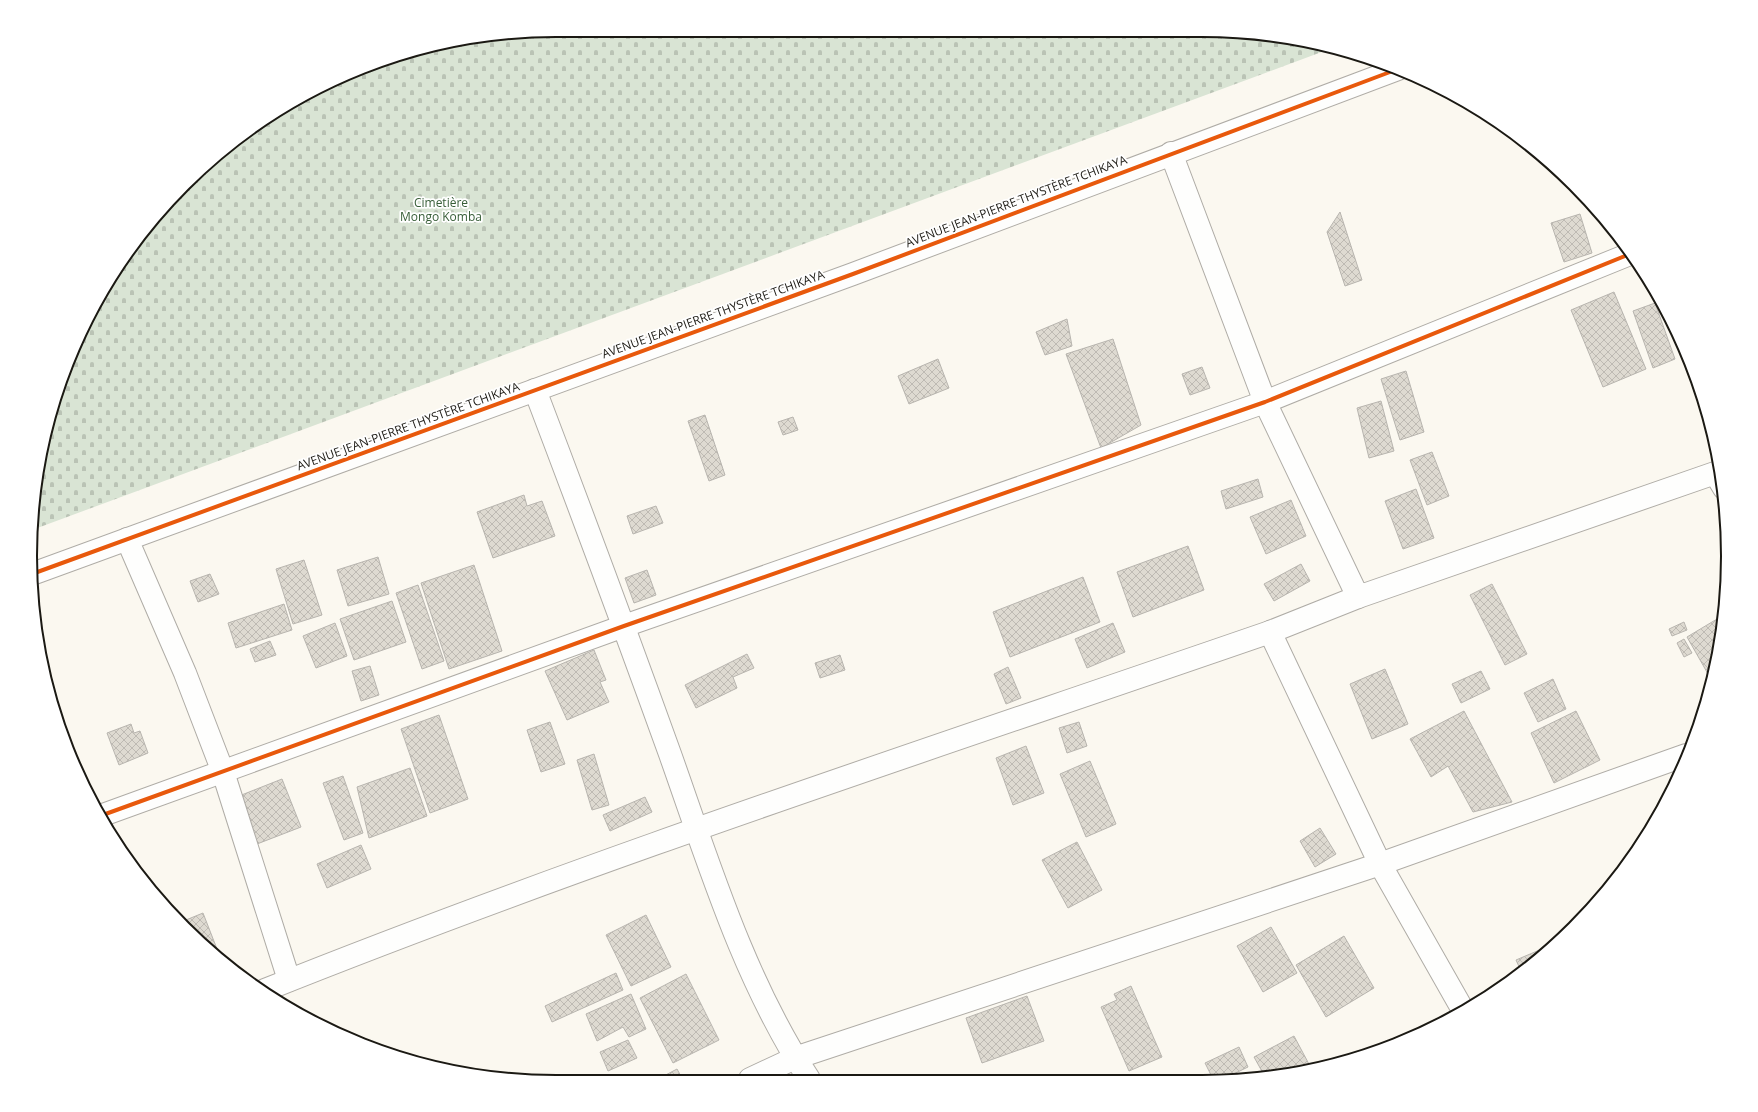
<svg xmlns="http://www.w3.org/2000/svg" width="1758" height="1112" font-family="'Open Sans',sans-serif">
<defs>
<pattern id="cemetery-stones" width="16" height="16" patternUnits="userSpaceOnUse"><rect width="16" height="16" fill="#d9e4d4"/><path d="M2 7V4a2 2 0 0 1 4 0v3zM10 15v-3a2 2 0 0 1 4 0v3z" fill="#bac3b5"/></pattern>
<pattern id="building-cross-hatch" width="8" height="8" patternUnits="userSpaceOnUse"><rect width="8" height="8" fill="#dedad1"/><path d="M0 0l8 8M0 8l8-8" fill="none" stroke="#bebab3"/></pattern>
</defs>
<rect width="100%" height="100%" fill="#fbf8f0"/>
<polygon fill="url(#cemetery-stones)" points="1270,34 1327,50 32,530 40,454 58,387 100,293 139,236 209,161 264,119 387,58 487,35"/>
<g fill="url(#building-cross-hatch)" stroke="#b8b5af">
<polygon points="1340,212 1362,280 1345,286 1327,232"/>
<polygon points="1580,214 1592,253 1564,262 1551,223"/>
<polygon points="1614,292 1646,369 1603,387 1571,310"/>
<polygon points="1655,303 1675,359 1653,368 1633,311"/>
<polygon points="1067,319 1072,346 1045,355 1036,332"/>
<polygon points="1113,339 1141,425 1101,448 1066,354"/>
<polygon points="938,359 949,388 909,404 898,376"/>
<polygon points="1202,367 1210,388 1190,395 1182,374"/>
<polygon points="1406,371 1424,432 1400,440 1381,379"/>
<polygon points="1381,401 1394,451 1369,458 1357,408"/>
<polygon points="705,415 725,475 709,481 688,421"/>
<polygon points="793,417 798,430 783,435 778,422"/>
<polygon points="1432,452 1449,496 1427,505 1410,460"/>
<polygon points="1258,479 1263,497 1226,509 1221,491"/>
<polygon points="1416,489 1434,538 1403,549 1385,501"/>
<polygon points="524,495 527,506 542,501 555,536 493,558 477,512"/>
<polygon points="1291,500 1306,536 1266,554 1250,517"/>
<polygon points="656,506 663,523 633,534 627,516"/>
<polygon points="1188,546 1204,590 1133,617 1117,572"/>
<polygon points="378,557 389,594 348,606 337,570"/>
<polygon points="304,560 322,615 293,624 276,569"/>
<polygon points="1301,564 1310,581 1274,601 1264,584"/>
<polygon points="474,565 502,651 449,669 421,583"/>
<polygon points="647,570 656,595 634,603 625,578"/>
<polygon points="210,574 219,594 198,602 190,581"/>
<polygon points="1083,577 1100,622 1010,657 993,612"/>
<polygon points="1492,584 1527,654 1505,665 1470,595"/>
<polygon points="418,585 444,661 422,669 396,593"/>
<polygon points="392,601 406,642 354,660 340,619"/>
<polygon points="284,604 292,630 236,648 228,623"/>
<polygon points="1722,616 1723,617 1712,681 1687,637"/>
<polygon points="1684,622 1687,630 1672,636 1669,629"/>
<polygon points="335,623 347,656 316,668 303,636"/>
<polygon points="1113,623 1125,652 1087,668 1075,639"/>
<polygon points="1684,639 1692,653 1684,657 1677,643"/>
<polygon points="270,641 276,655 255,662 250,649"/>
<polygon points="594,650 606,680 600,682 609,702 567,720 545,671"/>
<polygon points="747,654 754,668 733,677 737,688 696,708 685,685"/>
<polygon points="840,655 845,670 820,678 815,663"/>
<polygon points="370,666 379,695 361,701 352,671"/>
<polygon points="1008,667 1021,698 1006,704 994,674"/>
<polygon points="1385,669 1408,724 1372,739 1350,684"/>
<polygon points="1481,671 1490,689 1461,703 1452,684"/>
<polygon points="1553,679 1566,709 1538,722 1524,693"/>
<polygon points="1464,711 1512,802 1473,812 1448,766 1431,777 1410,739"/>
<polygon points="1576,711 1600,760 1554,783 1531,733"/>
<polygon points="439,715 468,799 430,813 401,729"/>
<polygon points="550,722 565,764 541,772 527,730"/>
<polygon points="1079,722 1087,746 1067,753 1059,728"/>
<polygon points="131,724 134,733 140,731 148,753 119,765 107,733"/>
<polygon points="1026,746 1044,793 1013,805 996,758"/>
<polygon points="594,754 609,805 592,810 577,760"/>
<polygon points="1090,761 1116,824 1086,837 1060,774"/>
<polygon points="410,768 427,816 369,838 357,787"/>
<polygon points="343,776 363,833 344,840 323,783"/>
<polygon points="282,779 301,827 257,844 239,796"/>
<polygon points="645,797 652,812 610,831 603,815"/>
<polygon points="1320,828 1336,854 1315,867 1300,841"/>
<polygon points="1077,842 1102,890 1068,908 1042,860"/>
<polygon points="361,845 371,869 327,888 317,864"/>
<polygon points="203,913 217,949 212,951 181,922"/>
<polygon points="646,915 671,967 631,986 606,935"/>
<polygon points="1271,927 1297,973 1263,992 1237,946"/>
<polygon points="1344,936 1374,988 1326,1017 1296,965"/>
<polygon points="1556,943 1549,952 1521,971 1516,960"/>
<polygon points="616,973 623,990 552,1022 545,1006"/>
<polygon points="686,974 719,1040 673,1063 640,998"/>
<polygon points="1131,986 1162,1057 1129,1071 1101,1007 1117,1000 1114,994"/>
<polygon points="631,994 646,1029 629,1037 623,1027 597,1041 586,1014"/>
<polygon points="1027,996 1044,1041 982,1063 966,1018"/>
<polygon points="1294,1036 1310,1066 1264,1075 1254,1057"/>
<polygon points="628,1040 637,1058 608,1071 600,1052"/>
<polygon points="1239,1047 1248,1067 1219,1081 1214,1081 1205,1063"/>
<polygon points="677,1069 682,1078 660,1078"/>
</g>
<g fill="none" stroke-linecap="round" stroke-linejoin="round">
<g stroke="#afaca6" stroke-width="24">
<g id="street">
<polyline points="1171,153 1265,402 1358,597 1715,473 1724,488"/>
<path d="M535 390C581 511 626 632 670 754 709 864 744 980 809 1079"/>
<polyline points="127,539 185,673 223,772 289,980"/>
<polyline points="1270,632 1380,864 1464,1012"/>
<polyline points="100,816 624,626 1265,402 1630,254"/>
<path d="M265 990C595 858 934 748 1270 632L1358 597"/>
<polyline points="750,1079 795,1058 1380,864 1686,755"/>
</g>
</g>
<g stroke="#afaca6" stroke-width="24">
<polyline id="secondary" points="32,574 853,274 1398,69"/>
</g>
<use href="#street" stroke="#fefefd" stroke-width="22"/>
<use href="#secondary" stroke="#fefefd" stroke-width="22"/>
<g stroke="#fff" stroke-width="6">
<g id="cycleway">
<polyline points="32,574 853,274 1398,69"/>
<polyline points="100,816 624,626 1265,402 1630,254"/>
</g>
</g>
<use href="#cycleway" stroke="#e8590c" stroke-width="4"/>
</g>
<g text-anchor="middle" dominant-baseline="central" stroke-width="3.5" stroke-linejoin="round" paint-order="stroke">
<g font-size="12" fill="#1b1913" stroke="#fff">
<text transform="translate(1016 201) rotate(-21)">AVENUE JEAN-PIERRE THYSTÈRE TCHIKAYA</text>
<text transform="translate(713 314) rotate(-20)">AVENUE JEAN-PIERRE THYSTÈRE TCHIKAYA</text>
<text transform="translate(408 426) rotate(-20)">AVENUE JEAN-PIERRE THYSTÈRE TCHIKAYA</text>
</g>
<g font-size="12" fill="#375d37" stroke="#fff">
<text x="441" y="202">Cimetière<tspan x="441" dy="14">Mongo Komba</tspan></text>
</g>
</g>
<path d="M0 0H1758V1112H0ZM556 37H1202A519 519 0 0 1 1721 556V556A519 519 0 0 1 1202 1075H556A519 519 0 0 1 37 556V556A519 519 0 0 1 556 37Z" fill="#fff" fill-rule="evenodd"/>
<path fill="none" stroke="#1b1913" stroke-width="2" d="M556 37H1202A519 519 0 0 1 1721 556V556A519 519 0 0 1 1202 1075H556A519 519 0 0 1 37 556V556A519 519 0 0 1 556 37Z"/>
</svg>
